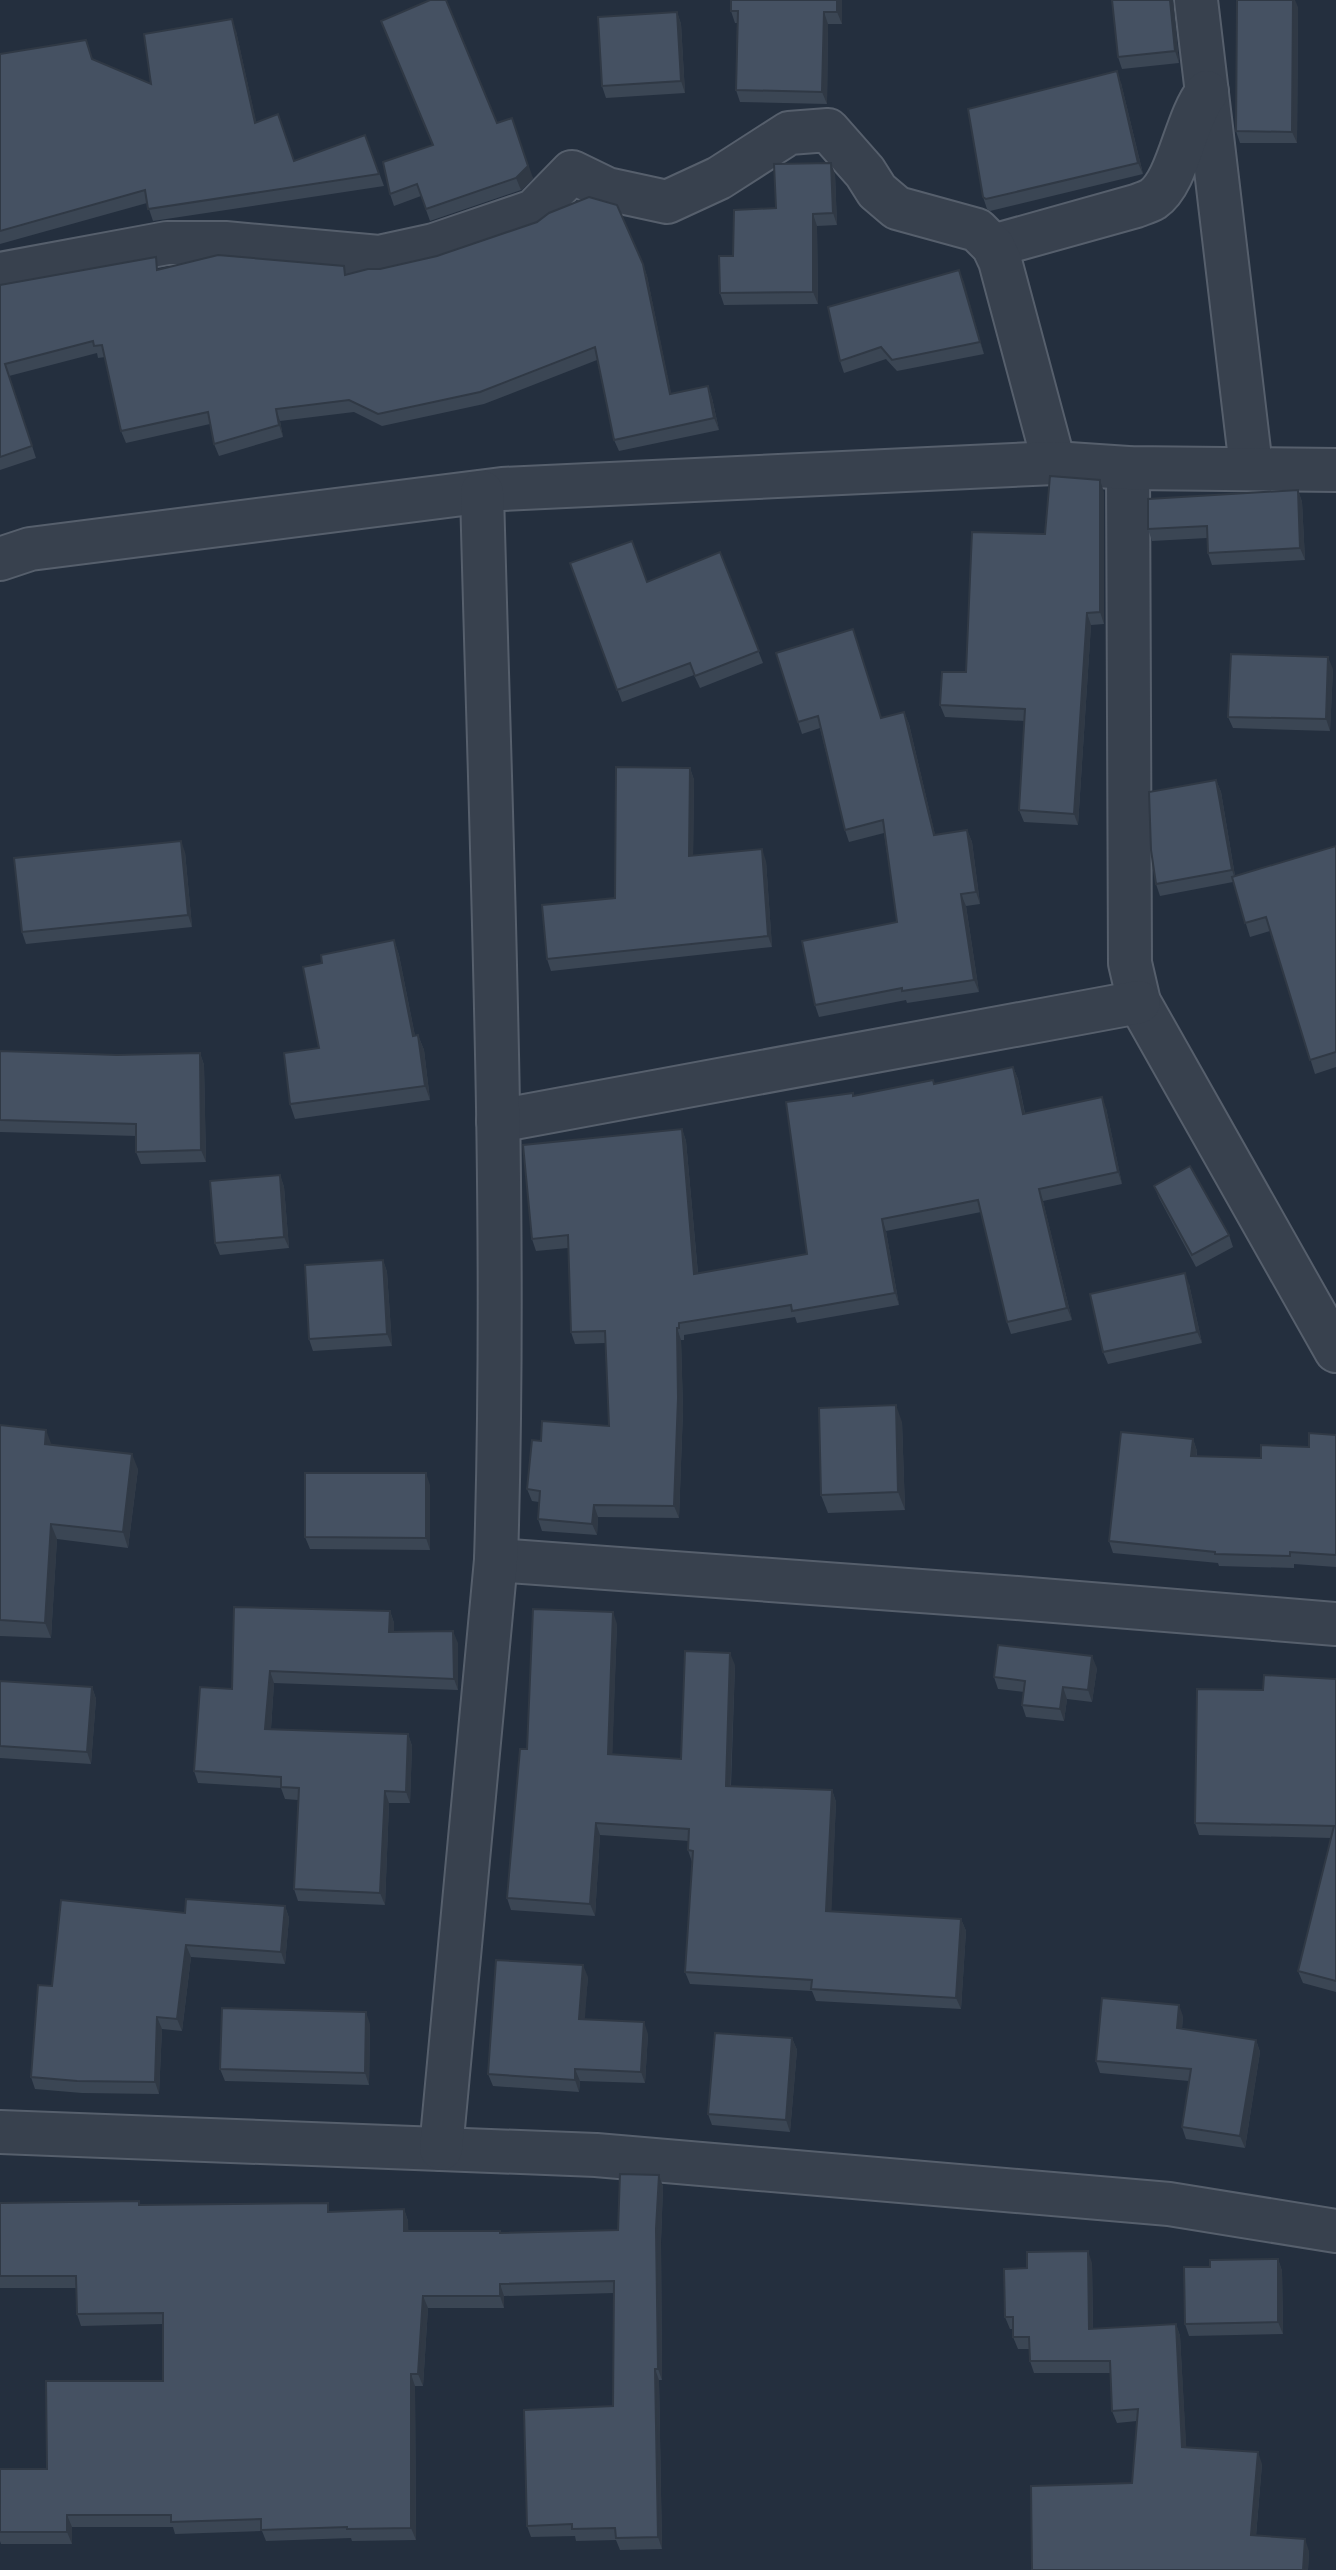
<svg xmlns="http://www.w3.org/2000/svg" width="1336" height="2570" font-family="'PT Sans Narrow',sans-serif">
<rect width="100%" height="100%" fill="#242f3e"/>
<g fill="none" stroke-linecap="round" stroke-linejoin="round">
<g stroke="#565f6c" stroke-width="46">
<g id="minor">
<polyline points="1196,0 1251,467"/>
<path d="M993 246 1136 206C1141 204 1148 202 1153 199 1179 181 1185 119 1207 92"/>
<polyline points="0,274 167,243 225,243 379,257 434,245 534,211 572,172 607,189 667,202 719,178 789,133 828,130 865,172 877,191 897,208 977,230 993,246 1000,261 1054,463"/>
<polyline points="1128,468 1130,963 1139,1002 1336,1351"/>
<polyline points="0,559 30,549 502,489 1054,463 1128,468 1336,470"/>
<polyline points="498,1121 1139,1002"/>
<polyline points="496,1560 1017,1598 1336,1624"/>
<polyline points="0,2132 596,2155 1169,2204 1336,2231"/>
<path d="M441 2149 496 1560C507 1205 491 848 482 492"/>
</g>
</g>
<use href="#minor" stroke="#38414e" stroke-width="42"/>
</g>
<g fill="#3b4654">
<polygon points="842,0 842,24 828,24 827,104 740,102 736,90 737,23 735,23 731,11"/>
<polygon points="1173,0 1179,63 1122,69 1118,57"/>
<polygon points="1298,7 1297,143 1240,143 1236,131"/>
<polygon points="677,12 681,24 685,93 606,98 602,86"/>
<polygon points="381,21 497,123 533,178 521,190 430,221 421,196 394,206 390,194 433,145"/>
<polygon points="236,31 256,122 294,161 365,135 384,186 153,221 147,203 0,244 0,52 0,54 93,60 151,84"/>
<polygon points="1121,83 1143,174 990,211 987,209 983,197"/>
<polygon points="835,174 837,225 817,226 818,304 724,305 720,293 776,208"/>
<polygon points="643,264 647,276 671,394 708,386 712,398 719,430 619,451 614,440 597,360 484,404 382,426 354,412 280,421 283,437 219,456 214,444 210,424 126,443 121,431 105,357 98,358 97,353 9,376 36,458 0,470 0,285 160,269 347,274"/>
<polygon points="959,270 984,354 897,371 886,359 844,373 840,361"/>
<polygon points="1298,490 1302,502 1305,560 1212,565 1208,553 1207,538 1152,541 1148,529"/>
<polygon points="1104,492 1104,624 1091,625 1078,825 1024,822 1019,810 1025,721 945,717 940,705 966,672 1045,534"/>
<polygon points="720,552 763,663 700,688 694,675 622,702 570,563 647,582"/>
<polygon points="776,653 881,718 904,712 909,724 935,835 967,830 972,842 980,904 966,906 979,992 907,1003 906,1000 819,1017 815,1005 897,922 884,833 849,842 845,830 820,728 802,734"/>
<polygon points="1333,669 1330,731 1233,728 1228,717"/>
<polygon points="690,768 694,780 693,855 766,861 772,947 551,971 547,959 615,898"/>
<polygon points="1216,780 1221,792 1235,876 1336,846 1336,1067 1315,1074 1270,931 1250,937 1233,882 1160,896 1156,884"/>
<polygon points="185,852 192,927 26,944 22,932"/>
<polygon points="394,940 399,955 415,1036 418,1035 424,1050 430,1100 295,1119 290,1104 319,1048 322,963"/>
<polygon points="0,1051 117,1055 200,1053 204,1065 206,1162 141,1164 136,1152 136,1136 0,1132"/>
<polygon points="1013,1067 1018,1079 1025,1113 1106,1108 1122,1184 1043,1201 1072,1320 1011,1334 1007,1322 981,1212 886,1231 899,1305 797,1323 795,1317 684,1335 684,1340 681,1340 683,1410 679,1518 598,1517 597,1535 542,1531 538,1519 539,1502 532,1501 527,1489 541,1441 609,1426 605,1343 575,1344 571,1332 568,1248 536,1251 532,1239 682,1129 686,1141 698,1273 807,1254 854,1096 934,1084"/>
<polygon points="280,1175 284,1187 289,1248 220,1255 215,1243"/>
<polygon points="1154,1186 1229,1235 1233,1247 1196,1267 1159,1198"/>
<polygon points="383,1260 387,1272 392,1346 313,1351 309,1339"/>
<polygon points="1189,1284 1202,1343 1108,1364 1103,1352"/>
<polygon points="902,1422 905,1510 828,1513 821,1495"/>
<polygon points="0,1425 51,1444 138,1469 128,1548 57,1539 51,1638 0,1636"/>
<polygon points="1336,1435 1336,1567 1294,1564 1294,1568 1219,1566 1218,1563 1113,1553 1109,1541 1193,1439 1197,1451 1197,1456 1261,1458 1309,1447"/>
<polygon points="430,1485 430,1550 310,1549 305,1537"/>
<polygon points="390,1611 394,1623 394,1632 458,1643 458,1690 274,1683 271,1729 408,1734 412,1746 410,1803 389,1803 385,1905 298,1901 294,1889 298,1800 285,1799 281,1788 198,1783 194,1771 232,1689"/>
<polygon points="617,1624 612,1755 681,1759 735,1665 731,1786 832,1790 836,1802 831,1911 961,1919 966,1931 961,2009 816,2001 812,1991 690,1984 685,1972 692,1862 688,1850 689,1841 600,1835 595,1916 511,1910 507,1898 527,1749"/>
<polygon points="1097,1668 1092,1702 1067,1699 1064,1721 1026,1717 1022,1705 1024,1692 998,1689 994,1677"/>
<polygon points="1336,1679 1336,1992 1303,1983 1298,1971 1331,1838 1199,1835 1195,1823"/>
<polygon points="0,1681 92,1687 96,1699 91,1764 0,1758"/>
<polygon points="285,1906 289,1918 285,1964 191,1957 182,2031 162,2029 159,2094 82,2093 35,2089 31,2077 52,1986 185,1913"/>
<polygon points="588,1977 584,2019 648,2034 645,2083 580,2081 579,2092 493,2086 488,2074"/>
<polygon points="1183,2016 1182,2029 1256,2040 1260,2052 1245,2148 1186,2139 1182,2127 1189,2081 1100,2073 1096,2061"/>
<polygon points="370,2024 369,2085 225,2081 220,2069"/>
<polygon points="792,2038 797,2050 790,2132 712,2125 708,2114"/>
<polygon points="659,2175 663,2187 661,2241 662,2380 659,2380 662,2549 620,2550 616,2540 576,2541 575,2536 531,2537 527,2526 613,2406 614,2293 504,2296 504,2308 428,2308 423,2386 415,2386 416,2540 352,2541 351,2538 266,2541 262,2531 175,2534 173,2527 72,2527 72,2544 1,2544 0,2541 0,2469 47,2469 163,2381 163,2324 81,2326 77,2314 76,2288 0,2288 0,2203 139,2201 140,2205 332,2212 404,2209 408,2221 408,2231 501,2233 618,2230"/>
<polygon points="1278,2259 1282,2271 1283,2334 1189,2336 1185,2324 1210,2267"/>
<polygon points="1092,2263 1093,2329 1176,2324 1180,2336 1186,2447 1262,2464 1256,2536 1309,2551 1308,2570 1132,2483 1137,2421 1117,2423 1112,2411 1110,2373 1034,2373 1030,2361 1030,2349 1018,2349 1013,2337 1013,2329 1010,2329 1005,2317 1027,2268"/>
</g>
<g fill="#303945">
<polygon points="837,0 842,0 842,24 837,12"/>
<polygon points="1170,0 1173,0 1179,63 1175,51"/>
<polygon points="1293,0 1295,0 1298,7 1297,143 1292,132"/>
<polygon points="677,12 681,24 685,93 681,81"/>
<polygon points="824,12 828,24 827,104 822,92"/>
<polygon points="232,19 236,31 259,134 255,123"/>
<polygon points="1117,71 1121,83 1143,174 1138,163"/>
<polygon points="512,118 533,178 521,190 516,178"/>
<polygon points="831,163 835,174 837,225 833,213"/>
<polygon points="813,214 817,226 818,304 813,292"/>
<polygon points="643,264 647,276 674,406 670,394"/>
<polygon points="959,270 964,282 984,354 980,342"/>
<polygon points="708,386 712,398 719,430 714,418"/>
<polygon points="276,409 280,421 283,437 279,425"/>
<polygon points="1100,480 1104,492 1104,624 1100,612"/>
<polygon points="1298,490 1302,502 1305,560 1300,548"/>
<polygon points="1087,613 1091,625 1078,825 1074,814"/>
<polygon points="1328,657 1333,669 1330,731 1326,719"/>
<polygon points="904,712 909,724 938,847 934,835"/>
<polygon points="690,768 694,780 693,868 689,856"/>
<polygon points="1216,780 1221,792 1236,882 1232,870"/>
<polygon points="967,830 972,842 980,904 976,892"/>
<polygon points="181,841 185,852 192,927 188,915"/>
<polygon points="762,849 766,861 772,947 768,936"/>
<polygon points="961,894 966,906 979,992 974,980"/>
<polygon points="394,940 399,955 418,1051 413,1036"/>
<polygon points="418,1035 424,1050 430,1100 425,1086"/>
<polygon points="200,1053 204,1065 206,1162 201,1150"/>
<polygon points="1013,1067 1018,1079 1027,1125 1023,1114"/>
<polygon points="1102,1097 1106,1108 1122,1184 1118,1172"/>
<polygon points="682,1129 686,1141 699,1285 694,1274"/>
<polygon points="280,1175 284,1187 289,1248 284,1237"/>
<polygon points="1039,1189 1043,1201 1072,1320 1067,1308"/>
<polygon points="882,1219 886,1231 899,1305 895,1293"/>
<polygon points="383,1260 387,1272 392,1346 387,1334"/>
<polygon points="1185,1273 1189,1284 1202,1343 1197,1332"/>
<polygon points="677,1328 681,1340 683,1410 679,1518 674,1506"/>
<polygon points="896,1405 902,1422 905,1510 898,1492"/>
<polygon points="46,1430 52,1446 45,1444"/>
<polygon points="1193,1439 1197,1451 1195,1468 1191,1456"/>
<polygon points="132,1454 138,1469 128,1548 123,1532"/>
<polygon points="426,1473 430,1485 430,1550 426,1538"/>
<polygon points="594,1505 598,1517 597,1535 592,1524"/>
<polygon points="51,1524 57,1539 51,1638 45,1623"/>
<polygon points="390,1611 394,1623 394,1643 389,1632"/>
<polygon points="613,1612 617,1624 612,1766 608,1754"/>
<polygon points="453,1631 458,1643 458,1690 454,1679"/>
<polygon points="730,1653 735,1665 730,1798 726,1786"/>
<polygon points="1092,1656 1097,1668 1092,1702 1088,1690"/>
<polygon points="270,1671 274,1683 270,1741 265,1729"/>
<polygon points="92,1687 96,1699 91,1764 87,1752"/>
<polygon points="1063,1687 1067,1699 1064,1721 1060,1709"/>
<polygon points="408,1734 412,1746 410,1803 406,1792"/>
<polygon points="832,1790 836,1802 831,1923 826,1911"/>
<polygon points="385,1791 389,1803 385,1905 380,1893"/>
<polygon points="596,1823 600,1835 595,1916 590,1904"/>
<polygon points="285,1906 289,1918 285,1964 281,1952"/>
<polygon points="961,1919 966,1931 961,2009 956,1998"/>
<polygon points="186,1945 191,1957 182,2031 177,2019"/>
<polygon points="583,1965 588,1977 584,2031 579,2019"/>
<polygon points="1179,2005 1183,2016 1181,2040 1177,2028"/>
<polygon points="366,2012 370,2024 369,2085 365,2073"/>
<polygon points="157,2017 162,2029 159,2094 155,2082"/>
<polygon points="644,2022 648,2034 645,2083 641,2072"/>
<polygon points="792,2038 797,2050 790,2132 786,2120"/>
<polygon points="1256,2040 1260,2052 1245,2148 1240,2136"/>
<polygon points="575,2069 580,2081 579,2092 575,2080"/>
<polygon points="659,2175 663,2187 661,2241 662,2380 658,2369 656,2229"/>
<polygon points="404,2209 408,2221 409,2243 404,2231"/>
<polygon points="1088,2251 1092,2263 1093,2341 1089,2329"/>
<polygon points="1278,2259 1282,2271 1283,2334 1278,2322"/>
<polygon points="500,2284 504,2296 504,2308 500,2296"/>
<polygon points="423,2296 428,2308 423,2386 418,2374"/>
<polygon points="1176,2324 1180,2336 1187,2459 1182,2447"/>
<polygon points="655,2369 659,2380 662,2549 658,2537"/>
<polygon points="411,2374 415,2386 416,2540 411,2528"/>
<polygon points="1258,2452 1262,2464 1255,2547 1251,2535"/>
<polygon points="67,2515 72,2527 72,2544 67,2532"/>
<polygon points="1305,2539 1309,2551 1308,2570 1303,2570"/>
</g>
<g fill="#455162" stroke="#303945" stroke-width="2">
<polygon points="430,0 446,0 497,123 512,118 528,166 516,178 426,209 417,184 390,194 383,162 433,145 381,21"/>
<polygon points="731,0 837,0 837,12 824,12 822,92 736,90 738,11 731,11"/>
<polygon points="1112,0 1170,0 1175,51 1118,57"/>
<polygon points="1237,0 1293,0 1292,132 1236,131"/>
<polygon points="677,12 681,81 602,86 598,17"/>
<polygon points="232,19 255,123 278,114 294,161 365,135 379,174 148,209 145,190 0,231 0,54 86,40 92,59 151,84 144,34"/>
<polygon points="1117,71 1138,163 986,199 983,197 968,109"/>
<polygon points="831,163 833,213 813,214 813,292 720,293 719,256 733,256 734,210 776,208 774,164"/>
<polygon points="589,197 617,205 643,264 670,394 708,386 714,418 614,440 595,347 480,392 378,414 349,400 276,409 279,425 214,444 208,412 121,431 102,345 94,346 93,341 5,364 32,446 0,457 0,285 156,257 157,270 218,255 344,266 345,275 368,269 380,269 437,256 537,222 549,213"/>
<polygon points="959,270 980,342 892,360 881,347 840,361 828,307"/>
<polygon points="1050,476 1100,480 1100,612 1087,613 1074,814 1019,810 1025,709 940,705 942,672 966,672 972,532 1045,534"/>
<polygon points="1298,490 1300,548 1208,553 1207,526 1148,529 1148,499"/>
<polygon points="632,541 647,582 720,552 759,651 695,676 690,663 617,690 570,563"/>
<polygon points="853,629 881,718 904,712 934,835 967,830 976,892 961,894 974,980 902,991 902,988 815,1005 802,941 897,922 883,820 845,830 818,716 798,722 776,653"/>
<polygon points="1231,654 1328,657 1326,719 1228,717"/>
<polygon points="616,767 690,768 689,856 762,849 768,936 547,959 542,905 615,898"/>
<polygon points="1216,780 1232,870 1156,884 1151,850 1149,792"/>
<polygon points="181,841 188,915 22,932 14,858"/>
<polygon points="1336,846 1336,1052 1310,1060 1266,917 1245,923 1232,877"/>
<polygon points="394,940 413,1036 418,1035 425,1086 290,1104 284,1053 319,1048 303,967 322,963 321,955"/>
<polygon points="0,1051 117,1055 200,1053 201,1150 136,1152 136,1124 0,1120"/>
<polygon points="1013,1067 1023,1114 1102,1097 1118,1172 1039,1189 1067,1308 1007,1322 978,1200 882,1219 895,1293 792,1311 791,1305 679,1323 679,1328 677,1328 678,1398 674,1506 594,1505 592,1524 538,1519 540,1491 527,1489 532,1440 541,1441 542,1421 609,1426 605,1331 571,1332 568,1235 532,1239 523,1145 682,1129 694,1274 807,1254 786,1102 853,1093 853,1096 933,1080 934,1084"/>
<polygon points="1190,1166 1229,1235 1192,1255 1154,1186"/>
<polygon points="280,1175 284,1237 215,1243 210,1181"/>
<polygon points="383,1260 387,1334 309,1339 305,1265"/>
<polygon points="1185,1273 1197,1332 1103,1352 1090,1294"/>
<polygon points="896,1405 898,1492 821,1495 819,1408"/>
<polygon points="0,1425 46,1430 45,1444 132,1454 123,1532 51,1524 45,1623 0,1620"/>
<polygon points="1121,1432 1193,1439 1191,1456 1261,1458 1261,1445 1309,1447 1309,1433 1336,1435 1336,1555 1290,1552 1290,1556 1215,1554 1215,1552 1109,1541"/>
<polygon points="305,1473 426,1473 426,1538 305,1537"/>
<polygon points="234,1607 390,1611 389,1632 453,1631 454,1679 270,1671 265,1729 408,1734 406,1792 385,1791 380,1893 294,1889 299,1788 281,1787 281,1777 194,1771 200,1687 232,1689"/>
<polygon points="533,1609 613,1612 608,1754 681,1759 685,1651 730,1653 726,1786 832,1790 826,1911 961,1919 956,1998 811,1989 812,1980 685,1972 693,1851 688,1850 689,1829 596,1823 590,1904 507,1898 520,1749 527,1749"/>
<polygon points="998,1645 1092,1656 1088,1690 1063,1687 1060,1709 1022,1705 1025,1681 994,1677"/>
<polygon points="1264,1675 1336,1679 1336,1981 1298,1971 1334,1826 1195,1823 1197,1689 1263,1690"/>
<polygon points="0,1681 92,1687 87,1752 0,1746"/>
<polygon points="186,1899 285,1906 281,1952 186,1945 177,2019 157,2017 155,2082 77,2081 31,2077 38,1985 52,1986 61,1900 185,1913"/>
<polygon points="496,1960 583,1965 579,2019 644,2022 641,2072 575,2069 575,2080 488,2074"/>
<polygon points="1102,1998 1179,2005 1177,2028 1256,2040 1240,2136 1182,2127 1191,2069 1096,2061"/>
<polygon points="222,2008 366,2012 365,2073 220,2069"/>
<polygon points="715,2033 792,2038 786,2120 708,2114"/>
<polygon points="620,2174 659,2175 656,2229 658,2369 655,2369 658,2537 616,2538 615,2528 572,2529 572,2524 527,2526 524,2410 613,2406 614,2281 500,2284 500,2296 423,2296 418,2374 411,2374 411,2528 347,2529 347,2527 261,2530 261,2519 171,2522 171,2515 67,2515 67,2532 0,2532 0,2469 47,2469 46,2381 163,2381 163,2313 77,2314 76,2276 0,2276 0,2203 139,2201 139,2205 328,2203 328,2212 404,2209 404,2231 500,2231 500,2233 618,2230"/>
<polygon points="1088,2251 1089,2329 1176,2324 1182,2447 1258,2452 1251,2535 1305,2539 1303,2570 1032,2570 1031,2486 1132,2483 1138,2409 1112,2411 1110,2361 1030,2361 1029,2337 1013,2337 1013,2317 1005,2317 1004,2269 1027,2268 1027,2252"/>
<polygon points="1278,2259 1278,2322 1185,2324 1184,2267 1210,2267 1210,2260"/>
</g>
</svg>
